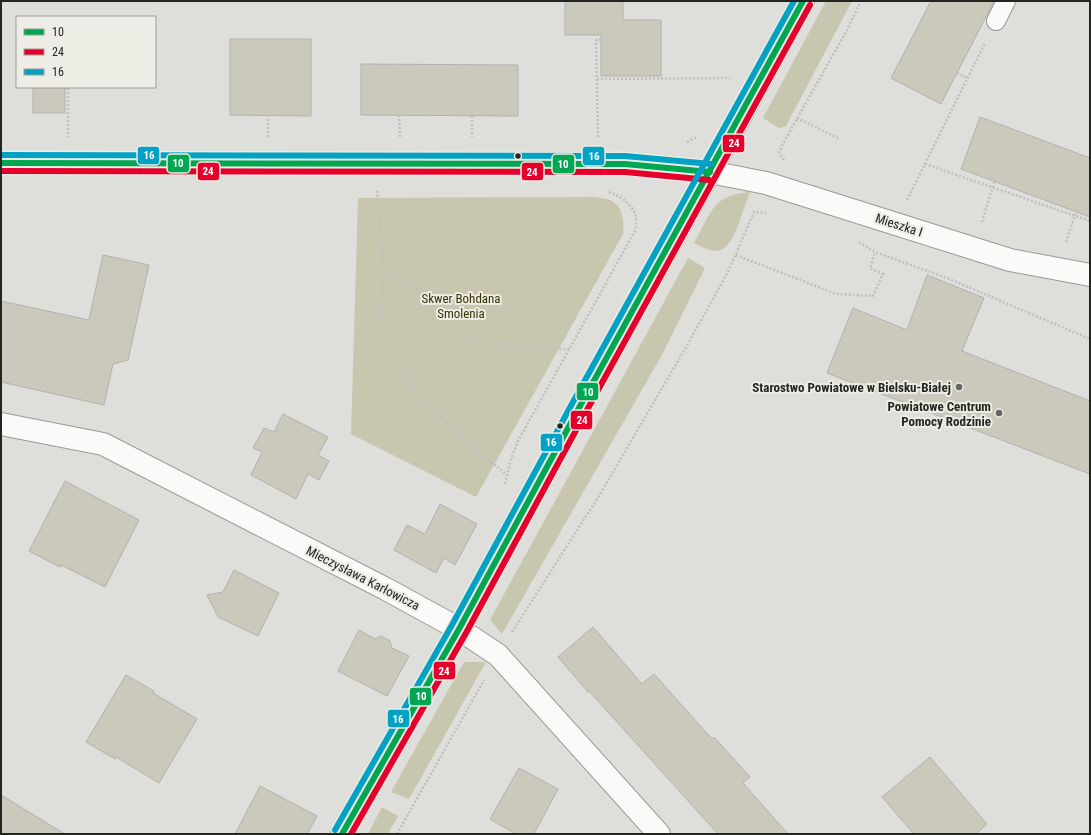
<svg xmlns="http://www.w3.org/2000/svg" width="1091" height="835" font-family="'Roboto Condensed',sans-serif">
<rect width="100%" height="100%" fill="#dededa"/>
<g fill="#c9c6b0">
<polygon points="826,1 852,1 786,126 779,128 763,118"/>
<path d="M750 192C746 203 742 214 738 225 728 251 720 258 694 243 699 234 710 211 716 205 724 196 738 193 750 192Z"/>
<path d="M596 197C601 198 608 199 612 201 624 208 624 223 623 234L476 497 351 434 358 198Z"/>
<polygon points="688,258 705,268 663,353 502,634 490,620"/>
<polygon points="464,662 486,662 409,799 391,792"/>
<polygon points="382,807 398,816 388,834 368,834"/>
</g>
<g fill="#cac9bc" stroke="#b2b1af">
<polygon points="565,1 623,1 623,20 661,20 661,76 601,76 601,35 565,35"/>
<polygon points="931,1 994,1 941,104 891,78"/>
<polygon points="230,39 311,39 311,116 230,115"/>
<polygon points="361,64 518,65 518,116 361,115"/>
<rect x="33" y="87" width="32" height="26"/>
<polygon points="980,117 1090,158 1090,217 961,169"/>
<polygon points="103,255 149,265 128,360 113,364 104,405 1,382 1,301 89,320"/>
<polygon points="927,275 984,298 962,351 1090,401 1090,474 827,373 853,308 907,330"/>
<polygon points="283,414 328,437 318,455 329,461 319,480 308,474 296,499 251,475 262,452 253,448 264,428 274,432"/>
<polygon points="65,481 139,520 105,587 61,565 60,567 29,551"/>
<polygon points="440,504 477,524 455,565 444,558 436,573 394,550 407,525 425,534"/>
<polygon points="234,570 279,593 258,636 218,617 207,595 223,592"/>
<polygon points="593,627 642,684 654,674 712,739 714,737 750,777 743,783 788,834 718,834 589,691 588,692 558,657"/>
<polygon points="359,630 375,639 381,636 390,641 392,648 409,656 387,696 338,671"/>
<polygon points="126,675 154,691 153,693 197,719 159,783 116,757 115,759 86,742"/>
<polygon points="930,757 987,824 976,834 914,834 882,797"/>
<polygon points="519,768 558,789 534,834 516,834 490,819"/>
<polygon points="260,786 317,816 307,834 235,834"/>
<polygon points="1,795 65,834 1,834"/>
</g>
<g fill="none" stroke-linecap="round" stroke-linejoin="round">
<g stroke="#9a9996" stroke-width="20">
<polyline id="service" points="996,21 1006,1"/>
</g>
<g stroke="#9a9996" stroke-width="24">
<g id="minor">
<polyline points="710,172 766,183 1010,260 1090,275"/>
<polyline points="1,424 103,444 386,589 459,629 498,655 659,834"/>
</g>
</g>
<g stroke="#9a9996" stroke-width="24">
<g id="tertiary">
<polyline points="1,163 625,164 710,172"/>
<polyline points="342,834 459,629 580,406 739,119 803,1"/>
</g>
</g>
<g stroke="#bfbfbe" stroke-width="2.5" stroke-dasharray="2 2" stroke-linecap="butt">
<polyline points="957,73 967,78"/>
<polyline points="597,79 730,78"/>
<polyline points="65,87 68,87 68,137"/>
<polyline points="399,115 400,137"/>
<polyline points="472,116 472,137"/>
<polyline points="797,118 838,138"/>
<polyline points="268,137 268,115"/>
<polyline points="598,137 596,40 602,40"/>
<polyline points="687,142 697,137"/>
<polyline points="784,160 779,152 784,142 847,30 861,1"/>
<polyline points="925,164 1090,221"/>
<polyline points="377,191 384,272 381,315 396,360 423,400 463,438 507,475"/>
<polyline points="907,200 985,43"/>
<polyline points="982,222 994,182"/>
<polyline points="859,242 875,252 947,278 1090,339"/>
<polyline points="1066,242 1076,212"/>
<polyline points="736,255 836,294 873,296 883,274 870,268 875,252"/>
<polyline points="384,272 407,281 465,334 484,343 515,348 569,349"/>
<path d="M505 484 511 459 518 441 635 231C641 210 626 198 608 192"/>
<polyline points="512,632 599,496 685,349 728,272 754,212 766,213"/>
<polyline points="397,834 484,680"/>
</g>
<use href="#service" stroke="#fafaf9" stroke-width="18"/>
<use href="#minor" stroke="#fafaf9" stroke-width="22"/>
<use href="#tertiary" stroke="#fafaf9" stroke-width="22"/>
<g stroke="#edece5" stroke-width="9">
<g id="bus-1">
<polyline points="1,163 625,164 710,172"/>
<polyline points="342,834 459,629 580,406 803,1"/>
</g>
</g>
<g stroke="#edece5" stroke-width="9">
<g id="bus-2">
<polyline points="1,171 625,172 709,180"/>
<polyline points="351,834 466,633 587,410 810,5"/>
</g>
</g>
<g stroke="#edece5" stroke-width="9">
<g id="bus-3">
<polyline points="1,155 625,156 711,164"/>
<polyline points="335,830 452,625 573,402 794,1"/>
</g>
</g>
<use href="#bus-1" stroke="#00a651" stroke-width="6"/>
<use href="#bus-2" stroke="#e4002b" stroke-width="6"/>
<use href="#bus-3" stroke="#02a2c5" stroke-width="6"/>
</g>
<g fill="#242421" stroke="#edece5" stroke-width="1.5">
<circle cx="518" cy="156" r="3.5"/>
<circle cx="560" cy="426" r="3.5"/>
</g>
<g fill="#656562" stroke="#edece5" stroke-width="1.5">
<circle cx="959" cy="387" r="4"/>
<circle cx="999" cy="413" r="4"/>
</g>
<g text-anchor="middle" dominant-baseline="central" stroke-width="4" stroke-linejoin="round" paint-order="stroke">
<g font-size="13" fill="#242421" stroke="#edece5">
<text transform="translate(899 225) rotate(18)">Mieszka I</text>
<text transform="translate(363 578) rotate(27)">Mieczysława Karłowicza</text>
</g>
<g font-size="13" fill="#393206" stroke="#edece5">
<text x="461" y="298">Skwer Bohdana<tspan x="461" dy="15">Smolenia</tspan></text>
</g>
<g font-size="13" font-weight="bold" fill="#242421" stroke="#edece5" text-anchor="end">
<text x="951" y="387">Starostwo Powiatowe w Bielsku-Białej</text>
<text x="991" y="406">Powiatowe Centrum<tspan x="991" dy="15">Pomocy Rodzinie</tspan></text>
</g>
</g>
<g stroke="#edece5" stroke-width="1.5">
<rect x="722" y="134" width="23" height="19" rx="4" fill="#e4002b"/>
<rect x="137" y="146" width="23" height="19" rx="4" fill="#02a2c5"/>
<rect x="582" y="146" width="23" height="20" rx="4" fill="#02a2c5"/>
<rect x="167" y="154" width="23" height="19" rx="4" fill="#00a651"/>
<rect x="552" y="154" width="23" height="20" rx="4" fill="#00a651"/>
<rect x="197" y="162" width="23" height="19" rx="4" fill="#e4002b"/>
<rect x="521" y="162" width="23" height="19" rx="4" fill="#e4002b"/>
<rect x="576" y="382" width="23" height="19" rx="4" fill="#00a651"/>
<rect x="570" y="410" width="23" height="20" rx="4" fill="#e4002b"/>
<rect x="540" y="433" width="23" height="19" rx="4" fill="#02a2c5"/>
<rect x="433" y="661" width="23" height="19" rx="4" fill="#e4002b"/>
<rect x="409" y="687" width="23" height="19" rx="4" fill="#00a651"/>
<rect x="387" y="709" width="23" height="19" rx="4" fill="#02a2c5"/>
</g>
<g font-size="11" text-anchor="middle" font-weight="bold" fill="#fff">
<text x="734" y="147">24</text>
<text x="149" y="159">16</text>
<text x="594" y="160">16</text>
<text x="178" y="167">10</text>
<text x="563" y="168">10</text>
<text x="208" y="175">24</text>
<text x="532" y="176">24</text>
<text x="588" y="396">10</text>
<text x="582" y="424">24</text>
<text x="551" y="446">16</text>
<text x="444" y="675">24</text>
<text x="421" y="700">10</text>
<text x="398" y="723">16</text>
</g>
<rect width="1091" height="835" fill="none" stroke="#242421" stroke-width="4"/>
<rect x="16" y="16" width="140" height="72" fill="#edece5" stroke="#9d9c97"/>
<rect x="24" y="29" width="20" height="6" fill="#00a651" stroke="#9d9c97"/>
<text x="52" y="36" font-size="12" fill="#242421">10</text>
<rect x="24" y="49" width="20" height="6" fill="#e4002b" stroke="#9d9c97"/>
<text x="52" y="56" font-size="12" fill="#242421">24</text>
<rect x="24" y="69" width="20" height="6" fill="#02a2c5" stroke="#9d9c97"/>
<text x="52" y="76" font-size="12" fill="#242421">16</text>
</svg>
